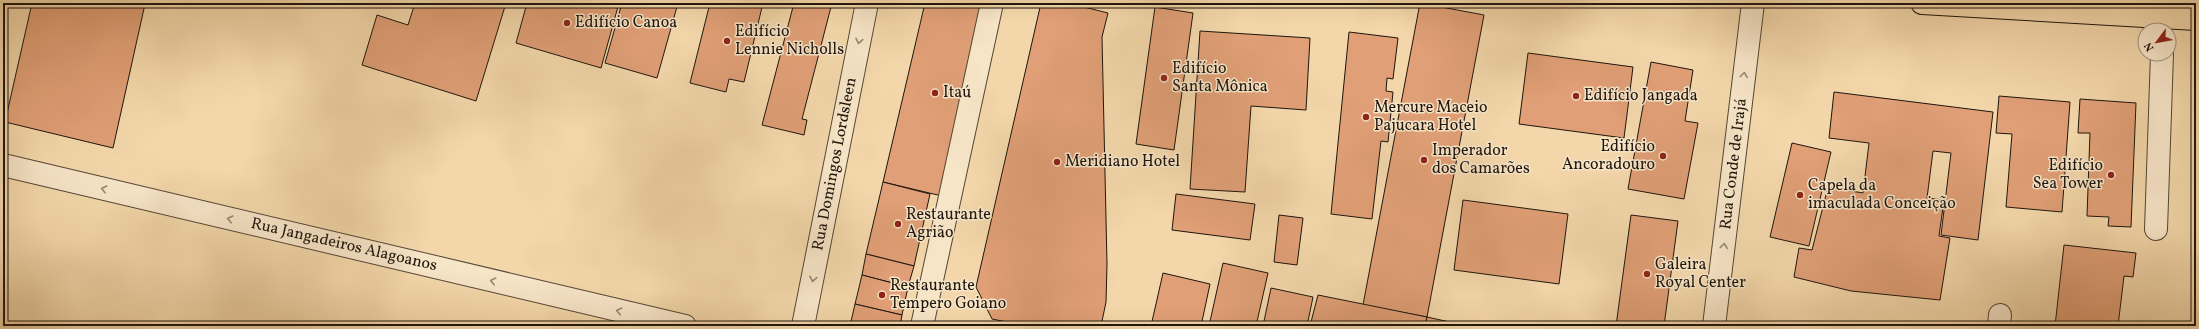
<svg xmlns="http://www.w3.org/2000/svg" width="2199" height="329" font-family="Vollkorn,serif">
<rect width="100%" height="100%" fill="#f3d7aa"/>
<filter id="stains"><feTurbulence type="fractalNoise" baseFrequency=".005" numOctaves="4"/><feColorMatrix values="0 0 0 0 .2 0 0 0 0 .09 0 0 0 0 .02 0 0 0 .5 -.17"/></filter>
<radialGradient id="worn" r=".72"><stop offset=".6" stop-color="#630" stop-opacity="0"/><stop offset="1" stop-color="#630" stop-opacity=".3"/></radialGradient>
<g fill="#e09f76" stroke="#1e150d">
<polygon points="32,3 145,4 113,148 5,122"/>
<polygon points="415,3 506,3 476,101 362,65 377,15 408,25"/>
<polygon points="527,3 619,3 601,68 516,43"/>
<polygon points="622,3 678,3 657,78 605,63"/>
<polygon points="710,3 763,3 744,82 729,79 726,92 690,83"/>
<polygon points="794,3 832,3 802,119 807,120 804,135 762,125"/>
<polygon points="925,3 987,3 942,196 883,182"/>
<polygon points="1041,3 1068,3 1108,13 1102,37 1107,264 1106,302 1101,326 1027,326 992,319 976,287"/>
<polygon points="1420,3 1484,15 1427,317 1363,305"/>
<polygon points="1155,7 1193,13 1174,150 1136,144"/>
<polygon points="1200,31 1310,38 1306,110 1251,106 1245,192 1190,189"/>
<polygon points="1349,32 1398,38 1393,79 1387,78 1386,91 1393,92 1388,142 1381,141 1372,219 1331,214"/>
<polygon points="1528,53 1633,67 1624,138 1519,124"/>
<polygon points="1651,62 1693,70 1685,121 1698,123 1684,199 1628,189"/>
<polygon points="1834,92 1993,112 1978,240 1941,235 1951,153 1933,151 1927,198 1944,200 1939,236 1950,238 1940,300 1851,291 1794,277 1799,248 1812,250 1828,187 1863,193 1869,143 1829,138"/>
<polygon points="1999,96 2070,102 2062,212 2006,207 2012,134 1996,133"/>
<polygon points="2080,99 2136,103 2131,227 2108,226 2109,217 2087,216 2090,133 2078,133"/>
<polygon points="1792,143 1831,152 1809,246 1770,237"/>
<polygon points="883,182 930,194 914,266 866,254"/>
<polygon points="1176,194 1255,204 1250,240 1172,230"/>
<polygon points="1463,200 1568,214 1559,284 1454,270"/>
<polygon points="1279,215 1303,218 1297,265 1274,262"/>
<polygon points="1631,215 1678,221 1664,326 1616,326"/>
<polygon points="2064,245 2136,253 2133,277 2124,276 2118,326 2055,326"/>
<polygon points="866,254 914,266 908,287 862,275"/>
<polygon points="1223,263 1268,273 1256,326 1209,326"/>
<polygon points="1163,273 1210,284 1201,326 1151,326"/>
<polygon points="862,275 908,287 902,315 855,304"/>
<polygon points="1271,288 1313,297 1307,326 1263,326"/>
<polygon points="1318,295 1427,317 1425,326 1310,326"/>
<polygon points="855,304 902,315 900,326 850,326"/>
<polygon points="1427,317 1468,326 1425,326"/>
</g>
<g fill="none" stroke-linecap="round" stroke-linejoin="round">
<g stroke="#534634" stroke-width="24">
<g id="minor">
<polyline points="3,165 685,326"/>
<polyline points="2156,229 2162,54"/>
<polyline points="803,326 867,3"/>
<polyline points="922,326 992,3"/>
<polyline points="1714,326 1753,3"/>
<polyline points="1999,326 2000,315"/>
</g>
</g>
<g stroke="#1e150d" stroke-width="24">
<polyline id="major" points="1922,3 2196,19"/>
</g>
<use href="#minor" stroke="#f7e5c8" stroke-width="22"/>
<use href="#major" stroke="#f3d7aa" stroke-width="22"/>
</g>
<defs><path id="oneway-chevron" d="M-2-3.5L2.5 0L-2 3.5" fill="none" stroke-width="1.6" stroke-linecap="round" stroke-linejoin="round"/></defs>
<g stroke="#958774">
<use href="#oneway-chevron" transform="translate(859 41) rotate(101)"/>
<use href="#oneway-chevron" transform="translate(1744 75) rotate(-83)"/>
<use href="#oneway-chevron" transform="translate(104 189) rotate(-167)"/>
<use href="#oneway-chevron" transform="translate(230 219) rotate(-167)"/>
<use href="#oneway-chevron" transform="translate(1724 246) rotate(-83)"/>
<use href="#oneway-chevron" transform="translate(813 279) rotate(101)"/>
<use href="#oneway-chevron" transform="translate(493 281) rotate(-167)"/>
<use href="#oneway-chevron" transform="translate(619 311) rotate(-167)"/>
</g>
<g fill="#8f2418" stroke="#f7e5c8" stroke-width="1.5">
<circle cx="567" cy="23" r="4"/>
<circle cx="727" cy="41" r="4"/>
<circle cx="1164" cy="78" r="4"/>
<circle cx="935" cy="93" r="4"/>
<circle cx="1576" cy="96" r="4"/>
<circle cx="1366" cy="117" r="4"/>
<circle cx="1663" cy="156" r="4"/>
<circle cx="1424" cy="160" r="4"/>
<circle cx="1057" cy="162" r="4"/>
<circle cx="2111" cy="175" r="4"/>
<circle cx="1800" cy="195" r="4"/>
<circle cx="898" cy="224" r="4"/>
<circle cx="1647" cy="274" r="4"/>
<circle cx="882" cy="295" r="4"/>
</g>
<g text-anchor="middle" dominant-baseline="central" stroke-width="3" stroke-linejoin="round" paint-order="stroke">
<g font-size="16" fill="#1e150d" stroke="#f7e5c8" text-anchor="start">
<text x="575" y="23">Edifício Canoa</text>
<text x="735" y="32">Edifício<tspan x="735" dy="18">Lennie Nicholls</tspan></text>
<text x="1172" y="69">Edifício<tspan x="1172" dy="18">Santa Mônica</tspan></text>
<text x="943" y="93">Itaú</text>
<text x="1584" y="96">Edifício Jangada</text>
<text x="1374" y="108">Mercure Maceio<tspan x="1374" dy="18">Pajucara Hotel</tspan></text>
<text x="1655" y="147" text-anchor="end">Edifício<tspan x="1655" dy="18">Ancoradouro</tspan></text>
<text x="1432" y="151">Imperador<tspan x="1432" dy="18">dos Camarões</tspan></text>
<text x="1065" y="162">Meridiano Hotel</text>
<text x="2103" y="166" text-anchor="end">Edifício<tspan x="2103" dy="18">Sea Tower</tspan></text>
<text x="1808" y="186">Capela da<tspan x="1808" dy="18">imaculada Conceição</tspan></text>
<text x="906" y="215">Restaurante<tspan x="906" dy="18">Agrião</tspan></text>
<text x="1655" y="265">Galeira<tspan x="1655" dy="18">Royal Center</tspan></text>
<text x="890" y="286">Restaurante<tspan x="890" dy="18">Tempero Goiano</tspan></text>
</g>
<g font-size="16" fill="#1e150d" stroke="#f7e5c8">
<text transform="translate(835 164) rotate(-79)">Rua Domingos Lordsleen</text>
<text transform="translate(1734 164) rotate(-83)">Rua Conde de Irajá</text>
<text transform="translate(344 245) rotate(13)">Rua Jangadeiros Alagoanos</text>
</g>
</g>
<rect width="2199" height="329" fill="none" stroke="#f3d7aa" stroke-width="16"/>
<rect x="4" y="4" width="2191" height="321" fill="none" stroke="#1e150d" stroke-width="2"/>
<rect x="8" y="8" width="2183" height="313" fill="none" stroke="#1e150d"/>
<g transform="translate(2157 42) rotate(238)"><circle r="19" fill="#f7e5c8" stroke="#a0927d"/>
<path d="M0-3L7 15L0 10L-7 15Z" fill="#8f2418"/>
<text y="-6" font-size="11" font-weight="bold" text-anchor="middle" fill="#1e150d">N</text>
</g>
<rect width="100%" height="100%" filter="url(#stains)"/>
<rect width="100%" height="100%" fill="url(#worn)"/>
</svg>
